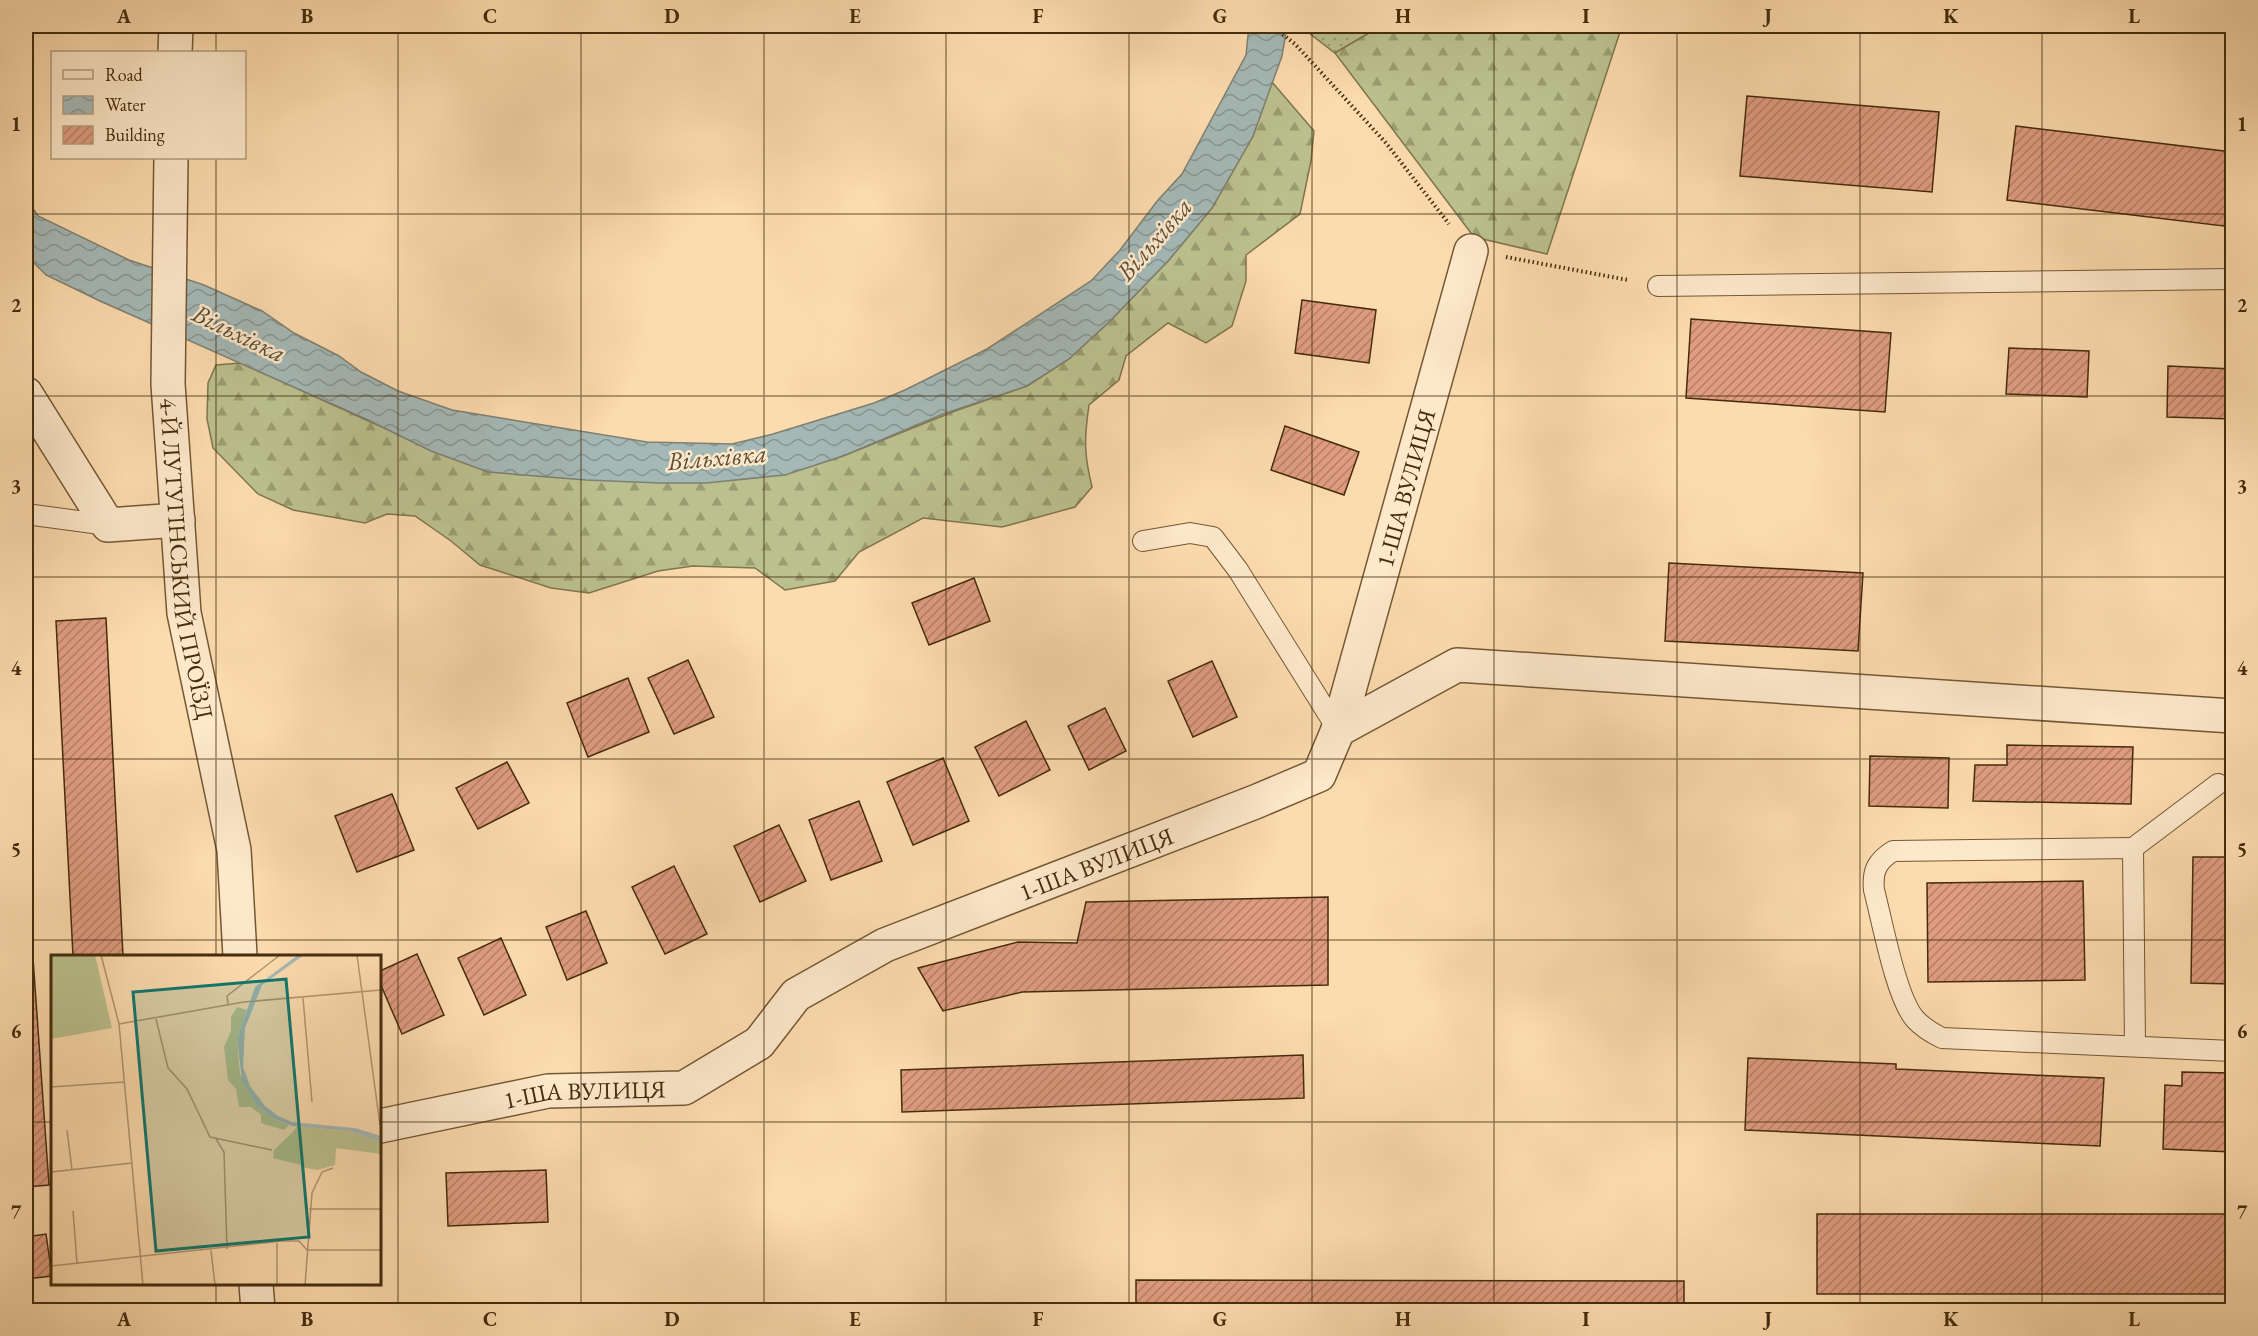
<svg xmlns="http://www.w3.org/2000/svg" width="2258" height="1336" font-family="'EB Garamond',serif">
<defs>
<pattern id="grass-dots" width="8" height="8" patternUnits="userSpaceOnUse" patternTransform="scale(1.5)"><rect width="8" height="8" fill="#bbc18e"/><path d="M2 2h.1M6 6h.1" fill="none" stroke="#9a9d72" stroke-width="1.8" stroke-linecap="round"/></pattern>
<pattern id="forest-firs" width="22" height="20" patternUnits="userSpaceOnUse" patternTransform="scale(1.5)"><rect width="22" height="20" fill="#bbc18e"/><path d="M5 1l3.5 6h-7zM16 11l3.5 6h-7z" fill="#9a9d72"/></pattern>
<pattern id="water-waves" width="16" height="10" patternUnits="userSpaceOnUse" patternTransform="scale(1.5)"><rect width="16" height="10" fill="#a4b8b6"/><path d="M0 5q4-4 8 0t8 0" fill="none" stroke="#879692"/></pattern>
<pattern id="building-hatch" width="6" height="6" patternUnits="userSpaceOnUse" patternTransform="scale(1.5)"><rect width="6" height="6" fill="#df9c80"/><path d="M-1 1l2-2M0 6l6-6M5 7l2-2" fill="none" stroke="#b77f67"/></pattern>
</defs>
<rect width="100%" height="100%" fill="#fcdbae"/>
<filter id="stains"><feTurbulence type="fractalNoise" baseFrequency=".00333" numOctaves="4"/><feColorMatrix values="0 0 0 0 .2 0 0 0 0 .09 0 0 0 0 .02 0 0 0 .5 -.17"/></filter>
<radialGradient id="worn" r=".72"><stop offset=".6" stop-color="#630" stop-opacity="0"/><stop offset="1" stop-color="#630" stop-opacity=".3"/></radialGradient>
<polygon fill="url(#grass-dots)" stroke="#80764d" stroke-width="1.5" points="1300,26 1381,26 1335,53"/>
<g fill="url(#forest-firs)" stroke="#80764d" stroke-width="1.5">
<polygon points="1381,26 1622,26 1547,254 1474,237 1335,53"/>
<path d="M1272 82 1314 131 1311 161 1300 214 1246 255V281L1232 326 1206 343 1168 323 1126 356 1119 380 1089 405C1084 440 1084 454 1092 487L1075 507 1002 527 923 518 859 552 835 581 785 590 755 568 693 566 658 571 589 593 551 588 480 565 451 541 415 516 387 514 365 523 293 510 258 494 213 448 207 419 208 383 216 365 241 363 373 423 488 472H792L843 456 955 411 1027 386 1069 359 1110 321 1168 261 1212 208 1253 136Z"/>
</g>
<polygon fill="url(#water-waves)" stroke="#7e8072" stroke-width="1.5" points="1249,26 1287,26 1282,56 1253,136 1212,208 1168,261 1110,321 1069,359 1027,386 943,414 843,456 785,475 706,483 660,483 586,480 488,472 431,451 368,420 100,301 46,275 26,255 26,198 38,216 129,260 204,285 262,311 294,333 339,356 361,372 398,391 452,410 647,442 732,444 773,434 874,403 905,390 987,349 1091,281 1120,250 1158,200 1182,174 1246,55"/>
<g fill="url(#building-hatch)" stroke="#452c0c" stroke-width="1.5">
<polygon points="1747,96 1939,112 1932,192 1740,176"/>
<polygon points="2016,126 2232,152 2232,227 2007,200"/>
<polygon points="1302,300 1376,310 1369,363 1295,353"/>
<polygon points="1691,319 1891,333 1885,412 1686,398"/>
<polygon points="2009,348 2089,351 2087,397 2006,394"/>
<polygon points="2168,366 2232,369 2232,419 2167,417"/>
<polygon points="1285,426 1359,452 1344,495 1271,470"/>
<polygon points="1669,563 1863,573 1858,651 1665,641"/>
<polygon points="974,578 990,621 929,645 912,603"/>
<polygon points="106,618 123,956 73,956 56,621"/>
<polygon points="688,660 714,717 674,734 648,678"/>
<polygon points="1212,661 1237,717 1193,737 1168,681"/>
<polygon points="628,678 649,732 588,757 567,703"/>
<polygon points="1105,708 1126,751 1089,770 1068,726"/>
<polygon points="1026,721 1050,770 999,796 975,747"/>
<polygon points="2007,745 2133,747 2131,804 1973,801 1975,765 2007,765"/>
<polygon points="1870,756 1949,758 1948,808 1869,806"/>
<polygon points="943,758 969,821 913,845 887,782"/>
<polygon points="507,762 529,803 478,829 456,788"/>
<polygon points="392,794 414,850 357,872 335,816"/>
<polygon points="859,801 882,861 831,880 809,820"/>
<polygon points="779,825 806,881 760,902 734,846"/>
<polygon points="2193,857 2232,857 2232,984 2191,983"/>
<polygon points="26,859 49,1185 26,1187"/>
<polygon points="674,866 707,934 665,954 632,887"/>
<polygon points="2083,881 2085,980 1928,982 1927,883"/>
<polygon points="1328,897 1328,985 1022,992 943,1011 918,968 1018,942 1077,943 1086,902"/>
<polygon points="586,911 607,963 567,980 546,927"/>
<polygon points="501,938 526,995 484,1015 458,958"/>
<polygon points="417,954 444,1015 402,1034 380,983 380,971"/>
<polygon points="1303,1055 1304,1098 902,1112 901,1070"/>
<polygon points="1748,1058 1896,1064 1896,1069 2104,1078 2100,1146 1745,1130"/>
<polygon points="2182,1072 2232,1073 2232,1152 2163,1149 2165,1085 2182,1086"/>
<polygon points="546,1170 548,1222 448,1226 446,1173"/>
<rect x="1817" y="1214" width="415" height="80"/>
<polygon points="46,1234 52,1276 26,1279 26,1237"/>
<polygon points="1136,1280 1684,1281 1684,1310 1136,1310"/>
</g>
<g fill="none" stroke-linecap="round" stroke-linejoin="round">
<g stroke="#735834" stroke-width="22">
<g id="service">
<polyline points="1658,286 2232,279"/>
<polyline points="26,514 108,525"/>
<polyline points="1143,541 1190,533 1213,537 1238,570 1338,730"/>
<polyline points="2133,848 2218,784"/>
<path d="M2135 1046 2133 848 1893 851C1877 861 1872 871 1874 890 1882 920 1896 998 1915 1019 1923 1028 1932 1033 1942 1038L2232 1051"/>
</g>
</g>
<g stroke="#735834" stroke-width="36">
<g id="minor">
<polyline points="26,394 108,525 178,520"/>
<polyline points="1338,730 1457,665 2232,716"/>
<path id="s1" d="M380 1126 548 1091 684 1088 759 1043 796 995 885 945 1255 802 1319 775 1338 730 1471 251"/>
</g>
</g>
<g stroke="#735834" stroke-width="36">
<g id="tertiary">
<polyline points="175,52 176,26"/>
<path id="s2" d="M171 158 168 384 184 613 234 850 240 956"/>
<polyline points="256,1284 258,1310"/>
</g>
</g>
<g stroke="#452c0c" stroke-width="4" stroke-dasharray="1.5 3" stroke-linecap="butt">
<polyline points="1272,26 1295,44 1386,143 1449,224"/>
<polyline points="1506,257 1628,280"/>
</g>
<use href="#service" stroke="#fde8ca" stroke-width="20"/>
<use href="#minor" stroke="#fde8ca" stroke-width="33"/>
<use href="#tertiary" stroke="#fde8ca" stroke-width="33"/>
</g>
<path fill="none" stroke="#452c0c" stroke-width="1.5" stroke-opacity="0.55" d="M216 26V52M398 26V1310M581 26V1310M764 26V1310M946 26V1310M1129 26V1310M1312 26V1310M1494 26V1310M1677 26V1310M1860 26V1310M2042 26V1310M216 158V956M26 214H2232M26 396H2232M26 577H2232M26 759H2232M26 940H2232M26 1122H52M380 1122H2232M216 1284V1310"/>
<g text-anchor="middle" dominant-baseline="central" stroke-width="5" stroke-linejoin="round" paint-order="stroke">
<g font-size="24" fill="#452c0c" stroke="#fde8ca">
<text stroke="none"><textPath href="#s1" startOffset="1324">1-ША ВУЛИЦЯ</textPath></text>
<text stroke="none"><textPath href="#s2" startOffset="402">4-Й ЛУТУГІНСЬКИЙ ПРОЇЗД</textPath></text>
<text stroke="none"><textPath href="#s1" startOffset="784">1-ША ВУЛИЦЯ</textPath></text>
<text stroke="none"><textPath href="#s1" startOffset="208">1-ША ВУЛИЦЯ</textPath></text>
</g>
<g font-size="26" font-style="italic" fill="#5d4f36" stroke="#fde8ca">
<text transform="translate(1154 239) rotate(-49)">Вільхівка</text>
<text transform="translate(239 333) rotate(26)">Вільхівка</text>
<text transform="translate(717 457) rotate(-5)">Вільхівка</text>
</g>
</g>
<g transform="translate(51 955)">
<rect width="330" height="330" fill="#fcdbae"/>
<path d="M246 171 298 176 330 187V199L285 193 284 210 266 215 250 212 251 189 242 177Z" fill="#bbc18e"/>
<path d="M186 52 196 55 186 84 189 119 205 150 223 164 238 170 233 175 210 168V160L200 152H188L185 134 177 125 173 92 180 76V62ZM242 177 251 189 250 210 222 203 223 195Z" fill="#bbc18e"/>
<path d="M0 0H44L61 73 0 84Z" fill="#bbc18e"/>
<path d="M247 0H253L211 30 194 73 192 112 199 131 214 151 227 161 241 167 304 173 330 181V187L298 176 242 171 223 164 205 150 191 125 186 84 204 32Z" fill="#a4b8b6"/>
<path fill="none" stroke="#b3956d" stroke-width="1.5" d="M50 0 68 69 92 330M306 0 329 170M252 43 261 147M177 49 176 41 229 0M105 64 117 113 136 134 159 182 221 195M68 69 193 47 330 35M0 132 73 127M16 175 21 215M165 184 173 197 176 294M0 217 81 208M258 254H330M22 256 26 308M160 295 164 330M0 311 231 286H248L256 295H330M226 330V288M254 330 261 238 271 217 282 213"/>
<path fill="#0f766e" fill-opacity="0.15" stroke="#0f766e" stroke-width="3" d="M235 24 258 282 105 296 82 37Z"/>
<rect width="330" height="330" fill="none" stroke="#452c0c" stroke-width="3"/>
</g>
<rect width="2258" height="1336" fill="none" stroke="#fcdbae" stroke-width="66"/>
<rect x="51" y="51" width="195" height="108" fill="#fde8ca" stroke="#b39d7e" stroke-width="1.5"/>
<rect x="63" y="70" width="30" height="9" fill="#fde8ca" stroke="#b39d7e" stroke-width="1.5"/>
<text x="105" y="81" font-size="18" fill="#452c0c">Road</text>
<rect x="63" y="96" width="30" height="18" fill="url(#water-waves)" stroke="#b39d7e" stroke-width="1.5"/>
<text x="105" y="111" font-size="18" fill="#452c0c">Water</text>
<rect x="63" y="126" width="30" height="18" fill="url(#building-hatch)" stroke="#b39d7e" stroke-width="1.5"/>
<text x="105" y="141" font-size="18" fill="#452c0c">Building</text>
<rect x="33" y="33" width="2192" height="1270" fill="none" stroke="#452c0c" stroke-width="2"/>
<g font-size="20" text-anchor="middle" font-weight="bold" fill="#452c0c">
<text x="124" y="23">A</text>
<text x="307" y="23">B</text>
<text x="490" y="23">C</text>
<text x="672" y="23">D</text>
<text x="855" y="23">E</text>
<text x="1038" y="23">F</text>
<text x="1220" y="23">G</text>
<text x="1403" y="23">H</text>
<text x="1586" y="23">I</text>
<text x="1768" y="23">J</text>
<text x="1951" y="23">K</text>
<text x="2134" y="23">L</text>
<text x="16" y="131">1</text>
<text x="2242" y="131">1</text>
<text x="16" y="312">2</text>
<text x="2242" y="312">2</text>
<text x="16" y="493">3</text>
<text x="2242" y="493">3</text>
<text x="16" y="675">4</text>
<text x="2242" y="675">4</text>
<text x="16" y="856">5</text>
<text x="2242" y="856">5</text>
<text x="16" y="1038">6</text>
<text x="2242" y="1038">6</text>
<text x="16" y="1219">7</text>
<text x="2242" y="1219">7</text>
<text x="124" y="1326">A</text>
<text x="307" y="1326">B</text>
<text x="490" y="1326">C</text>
<text x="672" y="1326">D</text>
<text x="855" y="1326">E</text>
<text x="1038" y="1326">F</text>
<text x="1220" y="1326">G</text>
<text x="1403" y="1326">H</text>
<text x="1586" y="1326">I</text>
<text x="1768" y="1326">J</text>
<text x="1951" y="1326">K</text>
<text x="2134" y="1326">L</text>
</g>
<rect width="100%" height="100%" filter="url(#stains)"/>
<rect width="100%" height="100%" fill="url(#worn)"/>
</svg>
